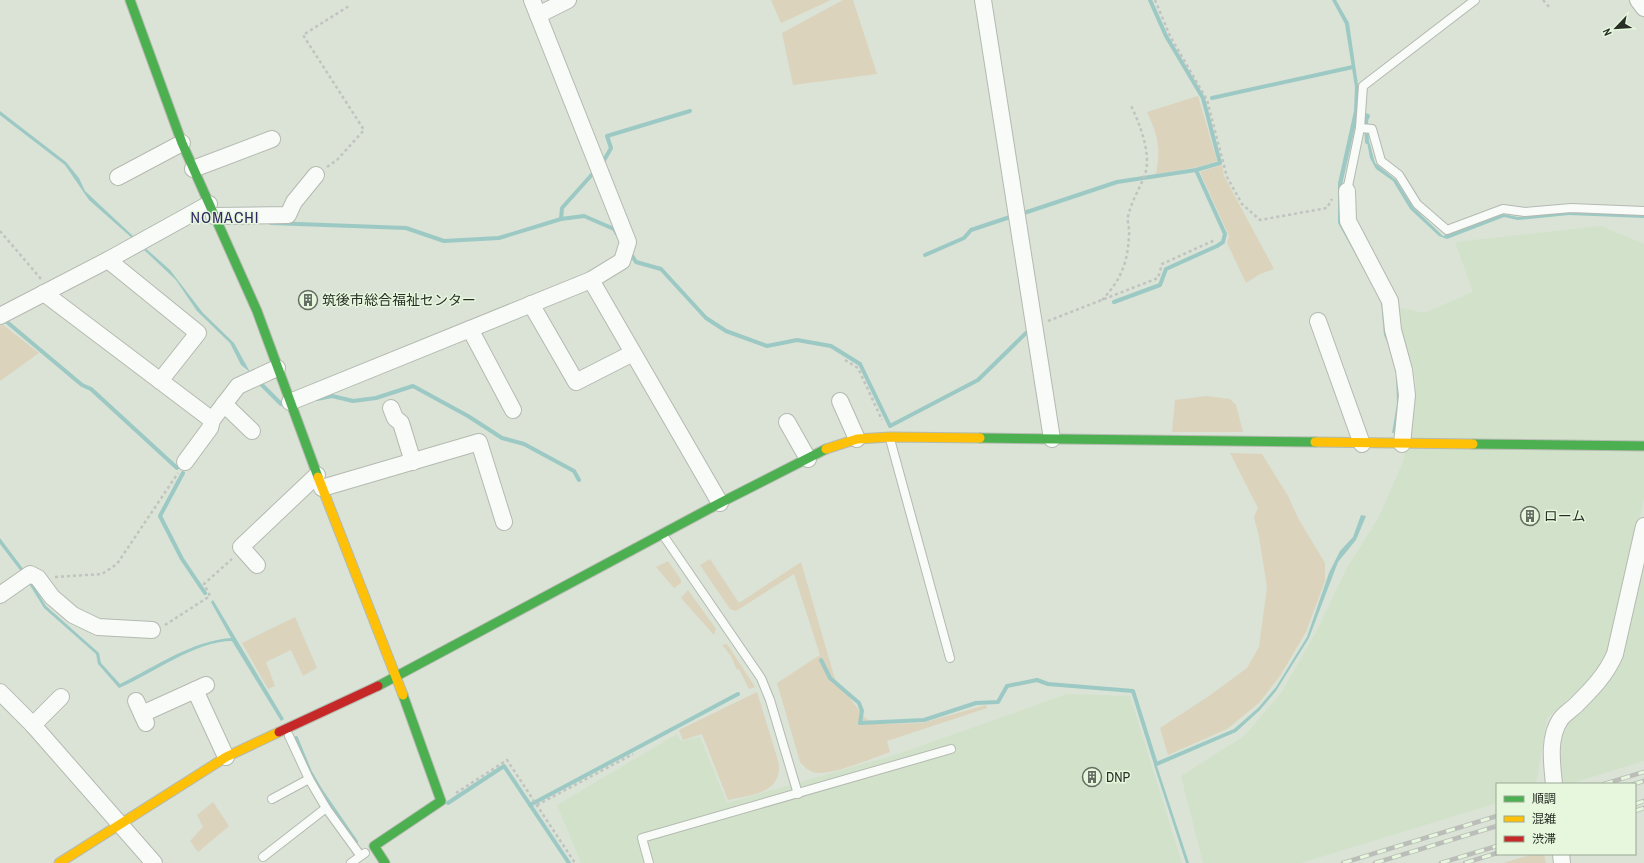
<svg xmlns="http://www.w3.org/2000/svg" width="1644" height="863" font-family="'Archivo Narrow','Noto Sans JP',sans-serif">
<rect width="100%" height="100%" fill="#dae3d6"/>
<g fill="#d2e2ca">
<polygon points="1601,226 1644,244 1644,498 1621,603 1604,667 1547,718 1536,784 1497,784 1497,803 1301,863 1203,863 1181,776 1244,736 1281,693 1316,632 1348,566 1379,517 1403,462 1416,386 1414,370 1395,307 1424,313 1473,292 1455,242"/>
<polygon points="1644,567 1644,761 1569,784 1559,784 1561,737 1563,725 1605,687 1616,662"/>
<polygon points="1067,694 1130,696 1182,863 581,863 557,805 677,734 681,741 700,737 727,803 898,754"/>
</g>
<g fill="#dcd3bc">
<polygon points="771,0 831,0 781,23"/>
<polygon points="843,0 853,0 877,74 793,85 782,33"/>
<path d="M1198 96 1217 161 1198 167 1156 174C1161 148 1158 136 1147 112Z"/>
<polygon points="1222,165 1224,176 1274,269 1260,274 1246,283 1227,243 1229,236 1200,172"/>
<polygon points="2,324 39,353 0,381 0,326"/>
<polygon points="1206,396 1230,399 1236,405 1243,432 1172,432 1175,400"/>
<polygon points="1230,453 1262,454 1288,496 1298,518 1325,563 1325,581 1306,632 1280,676 1259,703 1227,729 1168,755 1160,728 1209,696 1247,668 1259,647 1267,587 1259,537 1254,517 1258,508"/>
<path d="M710 559 739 603 801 562 835 679 866 719 879 724 922 723 986 705 987 708 887 741 890 752C873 758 835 774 818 773 810 772 805 768 800 762L777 683 820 655 794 574 736 611 730 609 700 565Z"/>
<polygon points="668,561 681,580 681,583 674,588 656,567"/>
<polygon points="688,590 716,629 714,635 681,598"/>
<polygon points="295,617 317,668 303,676 291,650 266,662 275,686 268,689 242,643"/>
<polygon points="727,644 755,687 749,689 739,669 737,670 731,656 722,645"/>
<path d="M757 692 779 764C781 794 751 795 728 800L702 734 683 740 679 730Z"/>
<polygon points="213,802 229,826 198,852 190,841 203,827 197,815"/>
<polygon points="1534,854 1544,854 1546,863 1503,863"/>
</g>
<g fill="#9cc9c4">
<polygon points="1332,0 1336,0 1349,23 1358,85 1358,114 1342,185 1382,293 1400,376 1399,432 1392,433 1397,404 1396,373 1394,357 1384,335 1381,300 1338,223 1338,183 1354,111 1355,87 1345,24"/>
<polygon points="0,111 66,162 79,178 85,191 133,236 132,238 89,200 65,165 5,119 0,115"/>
<polygon points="1366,136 1370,144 1375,163 1396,180 1413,207 1443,236 1503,214 1518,217 1570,212 1642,214 1644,215 1644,218 1569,215 1518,220 1504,217 1447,239 1439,236 1410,209 1393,181 1376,169 1370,158"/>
<polygon points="143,246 170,270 203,313 234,343 250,372 241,365 230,343 197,311 176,280 141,247"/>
<polygon points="1361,515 1366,516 1356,540 1338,562 1309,638 1276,691 1260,710 1236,732 1157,766 1189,863 1186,863 1154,765 1156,762 1234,729 1258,708 1276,687 1307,637 1329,573 1340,551 1353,537"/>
<path d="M0 538 24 570 46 606 99 653 101 663 120 684C155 667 191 641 231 638L211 602 213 600 284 719 281 721 232 641C195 641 154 673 119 688L98 664 96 654 44 608 23 574 0 544Z"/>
</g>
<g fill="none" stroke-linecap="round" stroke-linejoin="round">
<g stroke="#9cc9c4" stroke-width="4">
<polyline points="1212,98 1353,67"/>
<polyline points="1361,114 1368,116 1366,120 1367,142"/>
<polyline points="602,164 611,148 607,136 690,111"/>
<polyline points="1021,214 1117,182 1196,170"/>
<polyline points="561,219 562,208 596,170"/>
<polyline points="271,223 406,228 444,241 499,238 561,219 584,216 614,229 617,234"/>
<polyline points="629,251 636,262 661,269 706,318 726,331 767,346 797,340 831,346 860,364 890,426 978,380 1026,333"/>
<polyline points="925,255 964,238 971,230 1013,216"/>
<polyline points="1114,302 1160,285 1166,269 1217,246 1223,242 1225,234 1196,170 1220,163 1203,98 1166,36 1150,0"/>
<polyline points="7,322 82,385 91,389 177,468"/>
<polyline points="258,381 281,404"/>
<polyline points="317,399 332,396 353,401 376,398 413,386 468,416 502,438 524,444 574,471 579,480"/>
<polyline points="183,473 160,516 182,559 205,593"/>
<polyline points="821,660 830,678 859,703 862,711 860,723 924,720 976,703 998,702 1007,686 1037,680 1048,684 1133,691 1156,764"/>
<polyline points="296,738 310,772 321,791 356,842"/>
<polyline points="448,803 504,766 569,863"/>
<polyline points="530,805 738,694"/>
</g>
<g stroke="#b4bab0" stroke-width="10">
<g id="lane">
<polyline points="1360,128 1372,129 1381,161 1399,175 1417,204 1447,230 1503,209 1525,212 1571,208 1644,211"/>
<polyline points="1347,191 1360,128 1363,86 1475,0"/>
<polyline points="890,439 950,658"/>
<polyline points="663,535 761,678 770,700 798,794"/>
<polyline points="289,736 309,779 326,808 360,855"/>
<polyline points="272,799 309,779"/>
<polyline points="263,857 326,808"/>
<polyline points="351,863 365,853"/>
<polyline points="649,863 642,838 951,749"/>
</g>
</g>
<g stroke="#b4bab0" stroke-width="18">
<g id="street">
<polyline points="983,0 1052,439"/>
<polyline points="1638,0 1644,8"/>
<polyline points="538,15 568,0"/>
<polyline points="193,169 272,139"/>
<polyline points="118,177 182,143"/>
<polyline points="1347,191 1348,221 1390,301 1393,330 1404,370 1407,395 1402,444"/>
<polyline points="214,216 288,215 294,202 316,175"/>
<polyline points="108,260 198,333 160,381"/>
<polyline points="591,280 720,503"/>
<polyline points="44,293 212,420 238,386 277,368"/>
<polyline points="531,304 576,382 633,353"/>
<polyline points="0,316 108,260 209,204"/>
<polyline points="1318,321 1362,444"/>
<polyline points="470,329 513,410"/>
<polyline points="840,401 857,439"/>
<polyline points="290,402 591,280 622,261 628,242 532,0"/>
<polyline points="224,404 252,431"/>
<polyline points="391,408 395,418 401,423 413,462"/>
<polyline points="787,422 808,459"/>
<polyline points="185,462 210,428 212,420"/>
<polyline points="322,488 479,442 504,522"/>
<polyline points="257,565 241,547 317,475"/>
<polyline points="0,595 30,574 38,578 52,597 73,615 98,627 152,630"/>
<polyline points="195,690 226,757"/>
<polyline points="0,692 33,725 154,863"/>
<polyline points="136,701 146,723"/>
<polyline points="142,714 206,685"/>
<polyline points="33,725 61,697"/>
<path d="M1554 784C1552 764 1548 738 1560 720 1564 714 1571 710 1576 705 1592 689 1606 675 1615 654L1644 526"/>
<polyline points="1561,854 1562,863"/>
</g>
</g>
<g stroke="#b4bab0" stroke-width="11">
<g id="fast">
<polyline points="130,0 182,143 257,311 318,477"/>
<polyline points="980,438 1315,442"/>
<polyline points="1473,444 1644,446"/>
<polyline points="378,686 720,503 826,449"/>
<polyline points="385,863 374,846 441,801 403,695"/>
</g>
</g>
<g stroke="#b4bab0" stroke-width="11">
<g id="slow">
<polyline points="1315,442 1473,444"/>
<polyline points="826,449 857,439 890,437 980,438"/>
<polyline points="318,477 403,695"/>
<polyline points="59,863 226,757 279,732"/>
</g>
</g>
<g stroke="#b4bab0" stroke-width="11">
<polyline id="jam" points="279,732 378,686"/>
</g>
<g stroke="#c1c3c0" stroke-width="2.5" stroke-dasharray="3 3" stroke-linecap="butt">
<polyline points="1155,0 1170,36 1207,100 1227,177 1242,204 1260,220 1327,208 1332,199"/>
<polyline points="1543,0 1550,8"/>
<polyline points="327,167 337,160 364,130 303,35 349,6"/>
<polyline points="0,231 41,279"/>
<path d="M1102 300C1121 280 1128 262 1129 235 1130 229 1127 223 1128 217 1131 201 1140 189 1145 174 1152 155 1139 121 1130 104"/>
<polyline points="1048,321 1158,278 1162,264 1215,240"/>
<polyline points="845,360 858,368 882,420"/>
<polyline points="55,577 102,574 117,564 178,473"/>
<polyline points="165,625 210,596 204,584 232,559"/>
<polyline points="456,793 507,760 575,863"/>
<polyline points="537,805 633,754"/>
</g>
<use href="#lane" stroke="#f9fbf9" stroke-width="8"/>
<use href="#street" stroke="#f9fbf9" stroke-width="16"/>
<use href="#fast" stroke="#4caf50" stroke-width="9"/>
<use href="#slow" stroke="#ffc107" stroke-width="9"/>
<use href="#jam" stroke="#c62828" stroke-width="9"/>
<g stroke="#bbbdb9" stroke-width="4.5">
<g id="rail">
<polyline points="1604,784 1644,772"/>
<polyline points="1634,784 1644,781"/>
<polyline points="1635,804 1644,801"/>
<polyline points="1635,811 1644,808"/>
<polyline points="1343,863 1497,816"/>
<polyline points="1375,863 1497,826"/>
<polyline points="1441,863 1497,846"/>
<polyline points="1465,863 1497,853"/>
</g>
</g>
<use href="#rail" stroke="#e6f7dd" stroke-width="3" stroke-dasharray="9" stroke-linecap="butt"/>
</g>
<defs>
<g id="building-ring" transform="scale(1)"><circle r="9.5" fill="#e6f7dd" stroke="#666d63" stroke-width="1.5"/><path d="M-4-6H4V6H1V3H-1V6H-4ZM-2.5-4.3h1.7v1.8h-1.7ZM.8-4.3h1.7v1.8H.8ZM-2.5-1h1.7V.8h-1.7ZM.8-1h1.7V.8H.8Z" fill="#666d63"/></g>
</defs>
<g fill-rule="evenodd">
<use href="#building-ring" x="308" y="300"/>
<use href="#building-ring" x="1530" y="516"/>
<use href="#building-ring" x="1092" y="777"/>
</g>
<g text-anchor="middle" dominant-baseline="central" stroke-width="3" stroke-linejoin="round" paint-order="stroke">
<g font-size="14" fill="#282e25" stroke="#e6f7dd" text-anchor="start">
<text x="322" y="300">筑後市総合福祉センター</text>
<text x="1544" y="516">ローム</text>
<text x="1106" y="777">DNP</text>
</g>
<g font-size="16" letter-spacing="1" fill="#2e2761" stroke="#e6f7dd">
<text x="225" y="217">NOMACHI</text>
</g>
</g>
<rect x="1496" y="783" width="140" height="72" fill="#e6f7dd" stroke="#9aa793"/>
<rect x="1504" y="796" width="20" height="6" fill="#4caf50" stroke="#9aa793"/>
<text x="1532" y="803" font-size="12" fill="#282e25">順調</text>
<rect x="1504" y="816" width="20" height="6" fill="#ffc107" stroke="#9aa793"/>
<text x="1532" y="823" font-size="12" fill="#282e25">混雑</text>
<rect x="1504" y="836" width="20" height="6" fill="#c62828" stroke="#9aa793"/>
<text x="1532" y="843" font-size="12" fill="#282e25">渋滞</text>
<g transform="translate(1616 28) rotate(245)" stroke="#e6f7dd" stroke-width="3" paint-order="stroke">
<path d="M0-3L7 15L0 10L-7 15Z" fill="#282e25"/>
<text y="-6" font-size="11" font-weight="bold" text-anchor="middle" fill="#282e25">N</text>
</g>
</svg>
